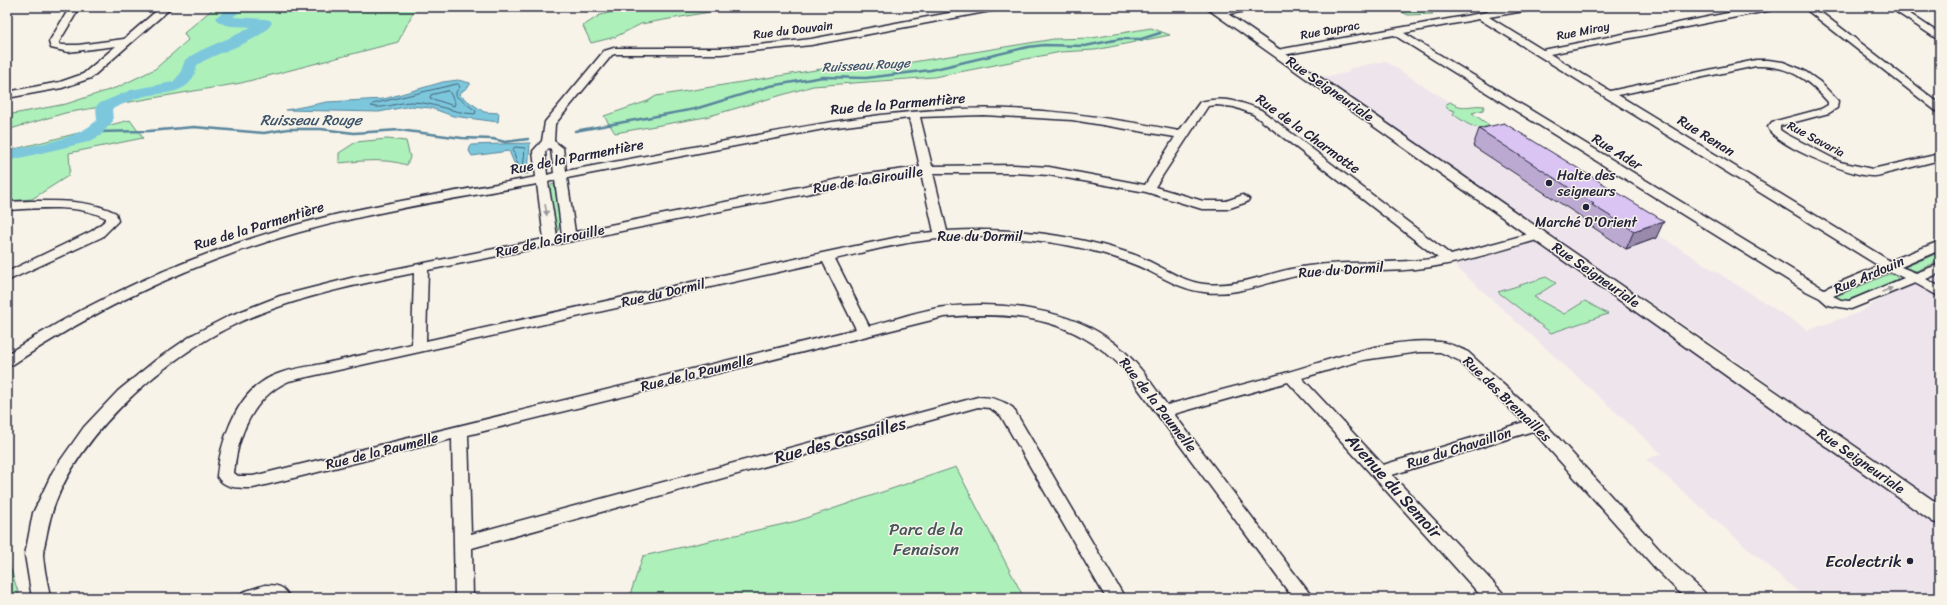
<svg xmlns="http://www.w3.org/2000/svg" width="1947" height="605" font-family="Sriracha,sans-serif">
<rect width="100%" height="100%" fill="#f7f3e8"/>
<filter id="ink" filterUnits="userSpaceOnUse"><feTurbulence type="fractalNoise" baseFrequency=".025" numOctaves="2"/><feDisplacementMap in="SourceGraphic" scale="8" xChannelSelector="R" yChannelSelector="G"/><feConvolveMatrix kernelMatrix="1 2 1 2 8 2 1 2 1" color-interpolation-filters="sRGB"/></filter>
<g filter="url(#ink)">
<g fill="#eee5ec">
<polygon points="1385,61 1808,330 1858,313 1916,278 1940,268 1940,508 1730,356 1314,78 1348,73 1350,68"/>
<polygon points="1537,241 1940,527 1940,598 1805,598 1646,459 1662,454 1454,265"/>
</g>
<g fill="#adf0ba" stroke="#68897a">
<polygon points="215,7 416,7 398,42 241,83 65,113 7,130 7,115 66,104 118,87 155,69 188,40 184,33"/>
<polygon points="635,7 738,7 641,24 615,37 591,43 583,26 600,15"/>
<polygon points="1392,7 1422,7 1433,14 1408,15"/>
<polygon points="1151,28 1170,35 1095,50 1061,52 934,77 813,86 706,117 615,133 604,116 648,101 656,96 834,67 876,68 1054,39 1092,38"/>
<path d="M1450 102C1464 111 1470 104 1484 106L1483 110 1472 113 1489 125C1477 133 1463 121 1453 114L1455 111 1448 109 1445 105Z"/>
<polygon points="130,120 143,138 69,153 70,169 68,176 32,199 7,201 7,151"/>
<path d="M387 139 406 141 410 157 407 165C384 158 362 161 339 163V153L356 142Z"/>
<polygon points="554,184 561,218 558,232 555,231 550,196 551,185"/>
<polygon points="1940,252 1940,261 1916,271 1905,268 1905,267"/>
<polygon points="1889,274 1895,275 1898,279 1847,301 1840,300 1836,296"/>
<polygon points="1546,277 1556,283 1534,297 1564,314 1585,301 1608,314 1551,333 1498,292"/>
<polygon points="956,467 1024,598 629,598 643,556 797,521"/>
<polygon points="10,567 20,598 7,598 7,568"/>
</g>
<g fill="#7cc7dc" stroke="#58859c">
<polygon points="458,80 470,83 470,85 459,94 462,97 484,112 499,113 498,122 453,116 431,108 411,106 379,112 286,110 327,102 384,99 443,82"/>
<polygon points="530,143 528,174 513,173 515,165 509,151 472,156 469,151 471,145"/>
</g>
<g fill="none" stroke-linecap="round" stroke-linejoin="round">
<g stroke="#46647b" stroke-width="1">
<path d="M458 84 460 87 456 92V96L476 111 475 114C453 113 433 102 411 102 398 102 383 110 371 106L373 104Z"/>
<polygon points="449,91 455,103 454,106 430,98 431,95"/>
<polygon points="515,147 525,148 523,169 519,168 513,150"/>
</g>
<g stroke="#58859c" stroke-width="2.5">
<polyline points="575,131 695,109 770,86 823,77 866,78 931,70 1028,47 1044,45 1085,46 1120,39 1141,39 1160,33"/>
<polyline points="94,132 149,131 194,127 264,133 288,129 321,129 354,133 399,130 462,138 493,139 505,142 528,139"/>
</g>
<path fill="#7cc7dc" fill-rule="evenodd" d="M230 7H246L233 17 265 19 270 20 272 23C258 44 219 50 197 65 192 97 165 91 141 97 131 100 122 105 112 109L113 121 100 136 88 142 7 161V151C35 144 76 141 97 120L96 107 98 104 131 90 173 82 180 74 185 60C206 45 230 40 251 27 240 26 222 28 215 18Z"/>
<g stroke="#22223b" stroke-width="3">
<g id="minor">
<polygon points="70,7 80,7 59,42 59,44 61,45 78,45 124,39 161,7 172,7 91,78 62,88 7,98 7,92 60,82 83,74 116,46 68,52 51,48 49,42"/>
<path d="M981 7H1001L996 10 811 45 721 54H615L612 55 555 124 554 141 563 148 566 171C626 160 686 148 747 137 817 124 887 111 960 109 1033 106 1107 117 1179 131L1200 102C1222 96 1240 101 1261 110L1451 255 1539 231 1544 232 1545 235 1544 238C1501 250 1460 264 1416 269 1380 273 1343 269 1307 274 1272 279 1240 297 1204 292 1184 290 1167 280 1149 271 1135 264 1120 259 1105 254 1043 237 977 232 914 242 887 246 861 253 835 259L869 326C894 320 920 310 945 307 998 301 1071 308 1114 343 1136 359 1151 383 1167 405 1206 394 1246 384 1285 373 1334 359 1388 337 1440 342 1450 343 1459 348 1468 352L1542 420 1669 560 1704 592 1706 598H1685L1657 570 1533 431 1392 475 1502 592 1504 598H1483L1288 382 1174 414 1313 598H1293L1123 368C1072 316 1012 311 944 317L468 435 471 534 978 397C991 397 1003 400 1013 408L1125 598H1106L1001 416 990 408 978 407 472 548 473 598H455L452 439 253 488C240 488 224 489 217 476 220 444 234 401 262 382 279 370 302 368 322 364 352 357 382 351 412 344L414 273C355 285 295 297 240 322 163 357 62 445 47 533 46 540 43 549 43 556 44 570 48 584 50 598H32L25 555 33 513 53 471 84 427 118 391 156 360 194 334 229 316 280 296 355 277 544 239 537 184C475 195 413 205 352 219 230 246 117 295 12 365L7 366V354C112 286 229 239 351 211 412 198 474 188 536 177L533 151 542 141 545 122 604 51 614 48H721L759 45 811 39ZM1217 105 1234 107 1253 114 1438 258C1395 265 1351 260 1308 266 1273 270 1241 288 1204 284 1179 281 1156 262 1132 254 1072 234 1010 227 947 231L933 173H1014L1049 175 1146 192 1202 209H1227L1247 202 1249 199 1243 195 1226 201H1203L1155 187 1208 106ZM983 115 1072 120 1175 137 1145 185 1049 167 1014 165 932 166 920 117ZM909 118 920 167 860 175 575 232 567 178 829 128ZM549 148 551 149 554 173 547 175 545 152ZM921 174 934 232 913 234 827 252 426 341 428 270 860 183ZM555 180 562 235 557 236 548 182ZM823 262 856 329 253 476H238L234 473C237 436 253 397 289 381ZM1419 352H1440L1458 360 1524 422 1383 465 1302 378 1363 360Z"/>
<polygon points="1236,7 1256,7 1251,10 1219,16 1214,13 1216,11"/>
<path d="M1515 7H1535L1530 10 1489 17 1543 50 1758 7H1777L1772 10 1550 54 1610 91 1756 60H1768L1783 62 1803 70 1820 82 1838 101 1837 108 1829 113 1780 126V130L1786 134 1840 162 1872 169 1940 154V160C1924 164 1908 168 1892 172 1886 173 1878 177 1871 176 1852 176 1773 145 1768 127L1772 122 1821 109 1828 105V102C1807 78 1788 65 1756 66L1618 95 1890 261 1940 241V250L1901 267 1916 273 1940 264V273L1926 279 1940 287V297L1915 283 1851 309 1828 305 1820 298 1804 290 1394 35 1277 56 1272 53 1277 50ZM1479 19 1879 266 1824 289 1404 33ZM1889 271 1904 278 1849 301 1841 300 1833 296Z"/>
<polygon points="1803,7 1814,7 1940,104 1940,112 1936,111"/>
<polygon points="1889,7 1900,7 1940,34 1940,41"/>
<path d="M31 201C59 201 91 200 116 213L118 221 102 237 7 281V272L92 231 106 220V218C80 204 36 208 7 210V202Z"/>
<path d="M265 585C278 585 284 586 290 598H241L243 592Z"/>
</g>
</g>
<g stroke="#22223b" stroke-width="3">
<polygon id="tertiary" points="1205,7 1218,7 1940,505 1940,524 1933,522"/>
</g>
<use href="#minor" fill="#f7f3e8" fill-rule="evenodd"/>
<use href="#tertiary" fill="#f7f3e8" fill-rule="evenodd"/>
</g>
<polygon fill="#bba9d2" stroke="#22223b" points="1479,129 1656,238 1626,249 1585,222 1586,220 1473,146"/>
<polygon fill="#9989ab" stroke="#22223b" points="1664,221 1656,238 1626,249 1634,231"/>
<polygon fill="#dac4f4" stroke="#22223b" points="1504,123 1664,221 1634,231 1592,205 1594,204 1479,129"/>
<defs><path id="oneway-solid" d="M-6-.8H1V-3.2L6.5 0L1 3.2V.8H-6Z"/></defs>
<g fill="#97959a">
<use href="#oneway-solid" transform="translate(546 210) rotate(81)"/>
<use href="#oneway-solid" transform="translate(1887 290) rotate(-23)"/>
</g>
</g>
<g fill="#22223b" stroke="#f7f3e8" stroke-width="1.5">
<circle cx="1549" cy="183" r="4"/>
<circle cx="1586" cy="207" r="4"/>
<circle cx="1910" cy="561" r="4"/>
</g>
<g text-anchor="middle" dominant-baseline="central" stroke-width="3" stroke-linejoin="round" paint-order="stroke">
<g font-size="12" fill="#22223b" stroke="#f7f3e8">
<text transform="translate(793 30) rotate(-7)">Rue du Douvain</text>
<text transform="translate(1330 30) rotate(-10)">Rue Duprac</text>
<text transform="translate(1583 31) rotate(-11)">Rue Miray</text>
<text transform="translate(1816 139) rotate(28)">Rue Savaria</text>
</g>
<g font-size="13" font-style="italic" fill="#3d546b" stroke="#f7f3e8">
<text transform="translate(866 65) rotate(-3)">Ruisseau Rouge</text>
</g>
<g font-size="14" fill="#22223b" stroke="#f7f3e8">
<text transform="translate(1330 89) rotate(35)">Rue Seigneuriale</text>
<text transform="translate(898 104) rotate(-5)">Rue de la Parmentière</text>
<text transform="translate(1308 134) rotate(36)">Rue de la Charmotte</text>
<text transform="translate(1706 136) rotate(32)">Rue Renan</text>
<text transform="translate(1617 152) rotate(32)">Rue Ader</text>
<text transform="translate(577 157) rotate(-11)">Rue de la Parmentière</text>
<text transform="translate(868 180) rotate(-9)">Rue de la Girouille</text>
<text transform="translate(259 226) rotate(-17)">Rue de la Parmentière</text>
<text x="980" y="236">Rue du Dormil</text>
<text transform="translate(550 241) rotate(-12)">Rue de la Girouille</text>
<text transform="translate(1341 270) rotate(-4)">Rue du Dormil</text>
<text transform="translate(1596 275) rotate(35)">Rue Seigneuriale</text>
<text transform="translate(1869 275) rotate(-23)">Rue Ardouin</text>
<text transform="translate(663 293) rotate(-13)">Rue du Dormil</text>
<text transform="translate(697 373) rotate(-14)">Rue de la Paumelle</text>
<text transform="translate(1507 399) rotate(44)">Rue des Bremailles</text>
<text transform="translate(1158 405) rotate(52)">Rue de la Paumelle</text>
<text transform="translate(1459 448) rotate(-17)">Rue du Chavaillon</text>
<text transform="translate(382 451) rotate(-14)">Rue de la Paumelle</text>
<text transform="translate(1861 461) rotate(35)">Rue Seigneuriale</text>
</g>
<g font-size="14" fill="#22223b" stroke="#f7f3e8" text-anchor="start">
<text x="1557" y="175">Halte des<tspan x="1557" dy="16">seigneurs</tspan></text>
<text x="1586" y="222" text-anchor="middle">Marché D'Orient</text>
</g>
<g font-size="15" font-style="italic" fill="#3d546b" stroke="#f7f3e8">
<text x="311" y="120">Ruisseau Rouge</text>
</g>
<g font-size="17" fill="#22223b" stroke="#f7f3e8">
<text transform="translate(840 440) rotate(-15)">Rue des Cassailles</text>
<text transform="translate(1394 486) rotate(48)">Avenue du Semoir</text>
</g>
<g font-size="17" fill="#45565b" stroke="#f7f3e8">
<text x="926" y="529">Parc de la<tspan x="926" dy="20">Fenaison</tspan></text>
</g>
<g font-size="17" fill="#22223b" stroke="#f7f3e8" text-anchor="end">
<text x="1902" y="561">Ecolectrik</text>
</g>
</g>
<rect width="1947" height="605" fill="none" stroke="#f7f3e8" stroke-width="24"/>
<rect x="12" y="12" width="1923" height="581" fill="none" stroke="#22223b" stroke-width="1.5" filter="url(#ink)"/>
</svg>
